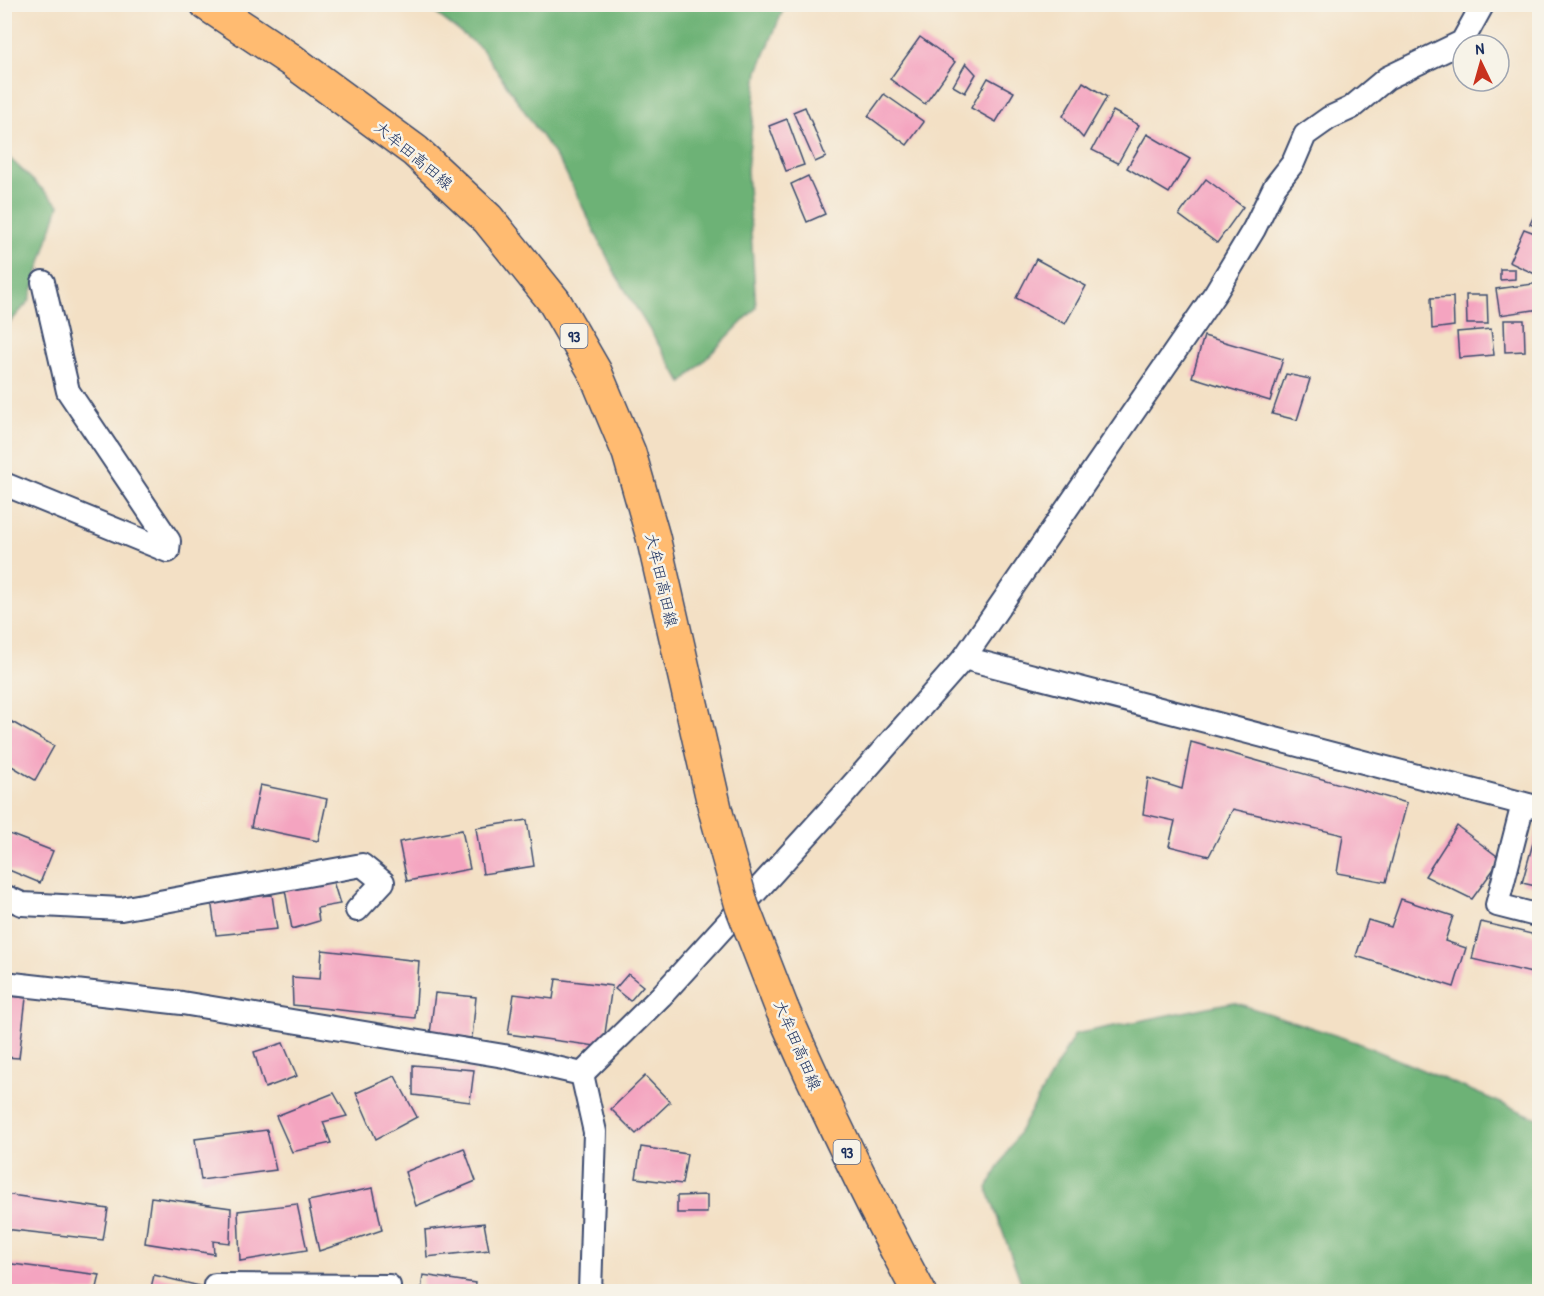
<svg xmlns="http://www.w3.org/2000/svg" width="1544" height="1296" font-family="'Patrick Hand','Klee One',sans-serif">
<rect width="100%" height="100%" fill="#f7f3e8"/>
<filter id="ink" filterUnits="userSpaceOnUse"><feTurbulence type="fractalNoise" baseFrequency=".0167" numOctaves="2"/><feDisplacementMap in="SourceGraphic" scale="12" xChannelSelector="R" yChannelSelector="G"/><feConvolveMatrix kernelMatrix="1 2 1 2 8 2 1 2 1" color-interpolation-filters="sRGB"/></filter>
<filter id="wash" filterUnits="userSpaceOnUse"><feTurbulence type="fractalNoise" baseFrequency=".008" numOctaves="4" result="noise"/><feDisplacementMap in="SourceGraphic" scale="24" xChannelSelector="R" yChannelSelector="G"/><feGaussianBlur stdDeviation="1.35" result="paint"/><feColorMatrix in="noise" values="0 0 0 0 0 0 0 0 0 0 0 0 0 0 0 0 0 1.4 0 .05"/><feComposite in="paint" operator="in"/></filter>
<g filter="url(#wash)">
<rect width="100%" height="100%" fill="#f3e0c5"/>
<g fill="#6db276" stroke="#44706a" stroke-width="1.5">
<polygon points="425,5 785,5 758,71 747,170 756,308 682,383 616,275 564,169 482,49"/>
<polygon points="4,153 59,205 29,301 5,328"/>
<polygon points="1233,1002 1356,1042 1539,1119 1539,1291 1024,1291 987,1188 1075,1034"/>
</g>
<g id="blocks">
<g fill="#f4a4c0">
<polygon points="920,37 955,62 925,104 890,79"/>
<polygon points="966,63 976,74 965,93 953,86"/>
<polygon points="988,78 1014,92 996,122 971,108"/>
<polygon points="1083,82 1107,97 1083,138 1063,116"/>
<polygon points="884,94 924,122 907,145 868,116"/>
<polygon points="805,107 826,157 815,162 793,112"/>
<polygon points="1113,111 1139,125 1118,163 1092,150"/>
<polygon points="787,119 804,165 786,171 769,126"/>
<polygon points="1147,134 1190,159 1169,193 1127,168"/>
<polygon points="808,176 825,214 807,222 791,184"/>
<polygon points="1206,179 1243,207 1217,243 1179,215"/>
<polygon points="1540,203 1540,228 1530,224"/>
<polygon points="1524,229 1540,235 1540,264 1535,274 1509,262"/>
<polygon points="1036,259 1086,286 1065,324 1016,298"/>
<polygon points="1500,269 1515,269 1515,279 1500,280"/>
<polygon points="1540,283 1540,309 1500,315 1496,289"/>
<polygon points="1466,295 1487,295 1488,324 1467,324"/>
<polygon points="1453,297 1454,326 1432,329 1431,298"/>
<polygon points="1504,320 1524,320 1525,351 1505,352"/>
<polygon points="1491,329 1494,355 1459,358 1457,332"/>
<polygon points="1204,336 1283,359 1270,401 1192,377"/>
<polygon points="1286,374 1310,379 1297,420 1272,414"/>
<polygon points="5,718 54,746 35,780 5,762"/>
<polygon points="1191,742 1407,803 1386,882 1337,873 1343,835 1233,809 1209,856 1169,846 1175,821 1143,814 1148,778 1182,789"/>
<polygon points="260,785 327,799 318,841 251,827"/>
<polygon points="527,820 534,866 483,874 476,828"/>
<polygon points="1457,826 1501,859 1472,899 1425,876"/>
<polygon points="462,830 470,869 407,881 399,842"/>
<polygon points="4,832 53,851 40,883 4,868"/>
<polygon points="1536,832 1540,833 1540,887 1522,883"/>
<polygon points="332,878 340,904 317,908 319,921 292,929 284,884"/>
<polygon points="272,895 277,929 216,935 211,899"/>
<polygon points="1401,899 1453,916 1445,941 1466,948 1454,987 1356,956 1368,920 1391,927"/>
<polygon points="1481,922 1540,936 1540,975 1472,959"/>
<polygon points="322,950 419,961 415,1018 293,1005 292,977 320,979"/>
<polygon points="628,974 643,986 630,1001 615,989"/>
<polygon points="556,979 612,986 603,1047 508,1034 514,994 553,999"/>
<polygon points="435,993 476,997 472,1038 430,1034"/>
<polygon points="4,995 26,998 19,1058 4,1057"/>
<polygon points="283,1043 297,1076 265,1088 254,1052"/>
<polygon points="413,1065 474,1070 470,1102 413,1095"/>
<polygon points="395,1076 417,1117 376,1139 356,1093"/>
<polygon points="645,1076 670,1102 636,1134 611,1109"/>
<polygon points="334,1093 347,1116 323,1122 331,1143 292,1152 276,1116"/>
<polygon points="267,1130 276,1170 201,1180 195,1139"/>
<polygon points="641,1147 687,1154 682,1184 636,1178"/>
<polygon points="464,1148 476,1181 416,1206 405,1172"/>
<polygon points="373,1188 382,1230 319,1251 308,1201"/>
<polygon points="4,1194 108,1209 103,1240 4,1229"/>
<polygon points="707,1195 707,1213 677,1213 677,1196"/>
<polygon points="151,1197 231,1208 230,1243 213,1241 214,1254 145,1243"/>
<polygon points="297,1204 307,1250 240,1261 238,1211"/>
<polygon points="484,1223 489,1250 427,1257 425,1230"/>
<polygon points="4,1263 100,1275 96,1292 4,1292"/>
<polygon points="154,1275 208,1288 207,1292 150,1292"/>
<polygon points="423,1275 475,1283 474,1292 421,1292"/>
</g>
</g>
</g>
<g filter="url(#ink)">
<use href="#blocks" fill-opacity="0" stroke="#3b4a6d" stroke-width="1.5"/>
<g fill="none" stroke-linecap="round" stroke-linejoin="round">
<g stroke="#3b4a6d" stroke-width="26">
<g id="street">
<polyline points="4,484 168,551 169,541 68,391 43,282"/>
<polyline points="964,658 1540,808"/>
<polyline points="1523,804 1497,905 1540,916"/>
<polyline points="4,896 22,904 121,909 362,865 383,882 357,910"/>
<polyline points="4,983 182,1003 504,1056 582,1074"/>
<polyline points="582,1074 661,996 840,799 964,658 1216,292 1254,229 1275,186 1293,163 1305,135 1329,118 1351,108 1387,78 1462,42 1483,4"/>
<polyline points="582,1074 595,1132 590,1292"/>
<polyline points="214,1292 215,1285 389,1286 389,1292"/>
</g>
</g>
<g stroke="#3b4a6d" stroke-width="36">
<g id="primary">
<polyline points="207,4 291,60 415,151 488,219 554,301 595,372 629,453 653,537 716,813"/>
<path d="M782 1009C824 1105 869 1199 919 1292"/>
</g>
</g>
<use href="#street" stroke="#fff" stroke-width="22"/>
<use href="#primary" stroke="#ffbb71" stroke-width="33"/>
<g stroke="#3b4a6d" stroke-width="36" stroke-linecap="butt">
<polyline id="primary-bridge" points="716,813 742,906 782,1009"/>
</g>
<use href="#primary-bridge" stroke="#ffbb71" stroke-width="33"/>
</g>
</g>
<g text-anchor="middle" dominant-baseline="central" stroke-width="5" stroke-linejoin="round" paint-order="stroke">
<g fill="#f7f3e8" stroke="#5d6a87" stroke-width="1.5">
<rect x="560.5" y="324" width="27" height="24" rx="4.5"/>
<rect x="833.5" y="1140" width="27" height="24" rx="4.5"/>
</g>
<g font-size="15" font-weight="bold" fill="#1b2f5e">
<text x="574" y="336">93</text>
<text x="847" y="1152">93</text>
</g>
<g font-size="16" fill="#1b2f5e" stroke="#f7f3e8">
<text transform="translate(414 155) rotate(40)">大牟田高田線</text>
<text transform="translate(662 580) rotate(77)">大牟田高田線</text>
<text transform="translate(798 1045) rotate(67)">大牟田高田線</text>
</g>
</g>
<rect width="1544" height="1296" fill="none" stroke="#f7f3e8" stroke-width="24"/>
<g transform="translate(1481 63) rotate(355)"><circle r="28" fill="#f7f3e8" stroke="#9fa5b1" stroke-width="1.5"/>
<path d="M0-4.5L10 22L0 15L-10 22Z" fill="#c8321e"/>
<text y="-9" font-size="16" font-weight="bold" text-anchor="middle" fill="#1b2f5e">N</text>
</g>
</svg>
